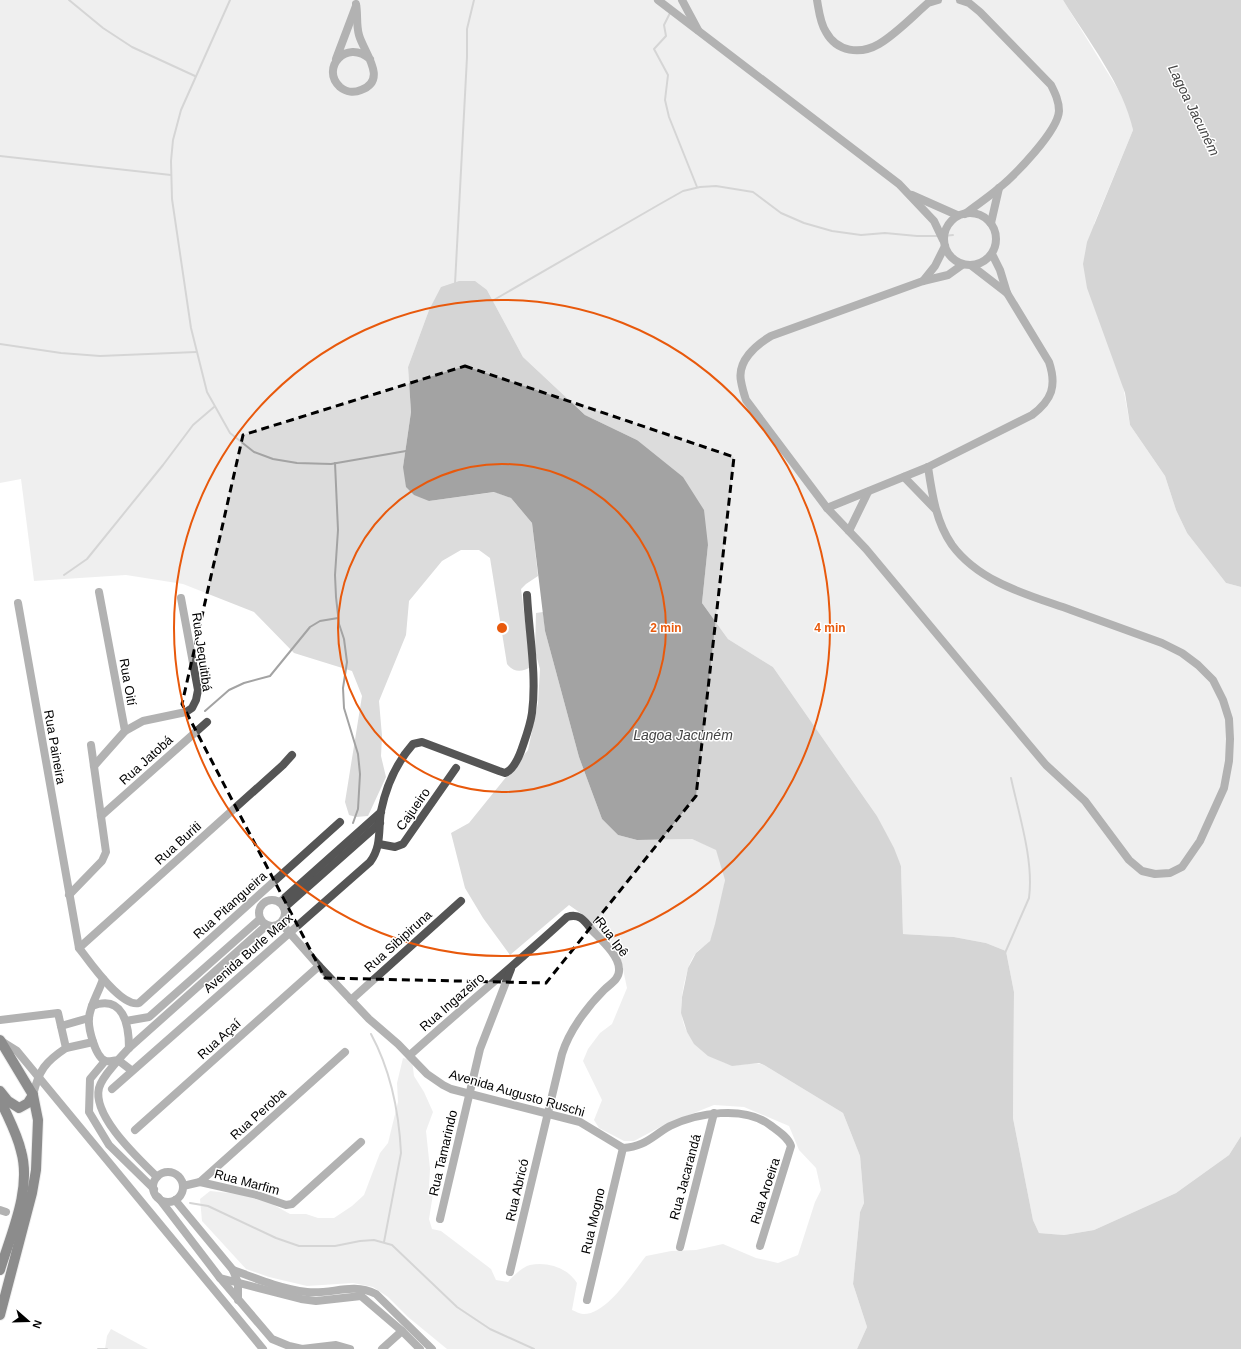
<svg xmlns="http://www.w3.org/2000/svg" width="1241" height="1349" font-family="Helvetica,sans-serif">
<rect width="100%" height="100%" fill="#fff"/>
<g fill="#dcdcdc">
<path d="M0 0H1063L1119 91 1129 111 1133 130 1094 224 1130 425 1165 476 1176 510 1187 533 1226 583 1241 587V1136L1229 1155 1176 1193 1094 1230 1064 1235 1039 1233 1033 1220 1013 1118 1014 992 1006 951 986 943 954 937 903 934 901 866 877 816 773 667 728 639 702 603 708 545 637 440 585 415 523 357 487 290 429 310 408 367 411 412 403 467 429 501 495 492 511 498 532 523 538 576 526 584 521 589 531 667C522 672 514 673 507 664L490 558 479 550H461L442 561 409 601 406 635 379 701 382 736 381 756 386 777 368 816 356 817 349 815 345 802 362 696 352 671 294 653 254 612 183 584 126 575 34 581 21 479 0 483Z"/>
<path d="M543 612 545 631 579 757 602 819 618 835 637 840 692 839 716 849C719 859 724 869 725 879 725 885 714 936 710 941 707 946 700 948 696 953 689 961 687 973 684 984 676 1024 686 1043 723 1062 737 1069 751 1060 764 1065L843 1113 860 1156 864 1203 860 1212 853 1284 867 1327 857 1349H447L408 1317 388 1297 373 1287 353 1283 307 1286 269 1277 246 1269 202 1221 200 1199 210 1191 258 1196 290 1214H306L318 1218H334L352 1206 364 1195 380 1153 388 1143 398 1102 397 1083 403 1058 412 1060 414 1076 424 1092 433 1112 426 1131 430 1169 429 1186 433 1194 429 1219 432 1229 441 1231 491 1269 496 1280 508 1282C513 1276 522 1267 530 1265 547 1261 568 1268 577 1283L572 1310C575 1311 580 1314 583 1314 607 1315 633 1272 646 1256L671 1251 696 1250 723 1244 756 1258 778 1263 798 1255 815 1202 821 1190 816 1168 799 1150 789 1126 744 1107 714 1105 664 1125 634 1141H624L599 1128 594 1120 602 1100 583 1061 588 1049 600 1033 612 1024 627 988 620 955 579 912 569 905 510 955 483 918 465 888 451 833 469 823 528 750 538 703 540 669 535 651 536 613Z"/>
<polygon points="111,1329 148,1349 105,1349 107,1336"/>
</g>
<g fill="#a3a3a3">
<path d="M1063 0H1241V587L1226 583 1187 533 1176 510 1165 476 1130 425 1125 393 1087 288 1083 264 1087 242 1133 130C1124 86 1087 39 1063 0Z"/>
<polygon points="459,281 475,281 487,290 523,357 585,415 637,440 683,477 704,510 708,545 702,603 728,639 773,667 877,816 894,848 901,866 903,934 954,937 986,943 1006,951 1014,992 1013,1118 1033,1220 1039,1233 1064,1235 1094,1230 1176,1193 1229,1155 1241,1136 1241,1349 857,1349 867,1327 853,1284 860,1212 864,1203 860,1156 843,1113 764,1065 759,1063 732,1066 708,1056 694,1044 687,1032 681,1013 682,997 688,968 696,953 710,941 715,924 725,880 716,850 692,839 637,840 618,835 602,819 579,757 545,631 532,523 511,498 494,492 429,501 414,495 406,487 403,467 411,412 408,367 429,310 441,287"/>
</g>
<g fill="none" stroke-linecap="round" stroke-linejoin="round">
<g stroke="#a3a3a3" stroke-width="2">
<polyline points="69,0 103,28 132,47 195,76"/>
<polyline points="230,0 181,110 173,140 171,161 172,199 191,328 207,392 230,433 254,452 273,459 297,463 331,464 406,451"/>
<polyline points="670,13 664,25 666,36 654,49 668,75 665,100 669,117 697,187"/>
<polyline points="0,156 171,175"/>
<polyline points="944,236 953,235"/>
<polyline points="455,284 467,57 467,29 474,0"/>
<polyline points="492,301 660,204 683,191 700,187 716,186 753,192 781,213 804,223 832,231 861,235 885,233 917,236 938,236"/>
<polyline points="0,344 61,353 100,356 196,352"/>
<polyline points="335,463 338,530 335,575 336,597 339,624 344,639 347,662 343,688 344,708 358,754 360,774 358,809 353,823"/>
<polyline points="64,575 87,559 163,465 193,425 214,407"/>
<polyline points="205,711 229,690 244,683 270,676 310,627 320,621 338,618"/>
<path d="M1005 953 1029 898C1034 861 1019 815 1011 778"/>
<path d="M371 1034C391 1071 399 1112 401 1153L384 1242"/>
<polyline points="190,1203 208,1206 276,1238 299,1246 335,1246 360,1241 374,1240 392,1245 457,1307 490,1329 534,1349"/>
<polyline points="98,1349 107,1349"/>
</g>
<g stroke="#dbdbdb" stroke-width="12">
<g id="major">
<polyline points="0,1040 33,1095 38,1120 36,1170 32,1193 0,1315"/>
<polyline points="0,1091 8,1101 19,1108 28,1103 33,1095"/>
<path d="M0 1099C7 1116 17 1133 21 1151 32 1189 11 1234 0 1270"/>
</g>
</g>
<g stroke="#555" stroke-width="8">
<polyline points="658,0 899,184 934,221 943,240"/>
<polyline points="682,0 698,30"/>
<path d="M817 0C819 11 820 23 826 32 837 52 860 55 879 44 896 34 912 17 928 3L938 0"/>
<path d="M960 0 969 3 980 12 1051 85C1055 93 1059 101 1059 111 1058 131 1015 175 999 188 989 197 976 205 965 214"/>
<path d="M356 4C358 14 356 25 359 35 363 51 389 80 361 90 354 93 346 92 340 87 320 69 346 38 370 59"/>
<polyline points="336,59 356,6"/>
<polyline points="912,195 957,215"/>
<circle cx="970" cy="239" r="26"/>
<polyline points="991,223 999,188"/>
<polyline points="972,266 1007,293"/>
<polyline points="923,281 935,266 945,246"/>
<path d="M928 467C932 494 936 522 952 545 980 583 1029 595 1071 610 1101 621 1132 632 1162 643L1182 653 1198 665 1213 680 1223 700 1229 719 1230 739 1229 761 1224 788 1200 841 1182 867 1170 873 1155 874 1142 871 1129 860 1085 801 1046 765 1030 746 866 549 827 508 746 400C744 394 742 387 741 381 737 361 756 345 771 336L923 281 948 275 962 265"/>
<polyline points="904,477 935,509"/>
<path d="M827 508 928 467 1032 415C1052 400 1057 386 1049 362L1007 293 1000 270 992 254"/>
<polyline points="849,531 868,492"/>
<path d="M18 603 79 948C89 961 121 1008 139 1003L340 822"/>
<polyline points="125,731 143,721 186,712 192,708 196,700 198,690 181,598"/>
<polyline points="94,766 125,731 99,592"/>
<polyline points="101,816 207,722"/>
<polyline points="379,844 395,847 403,844 456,768"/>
<polyline points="69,895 102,861 106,852 91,745"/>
<circle cx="272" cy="913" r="13"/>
<polyline points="280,902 381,812"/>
<polyline points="284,908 380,823"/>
<path d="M281 923 319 966 369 1019 398 1044 427 1074 443 1085 451 1089 580 1122 623 1148C645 1147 652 1136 670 1126 697 1113 744 1105 770 1125 778 1131 788 1137 791 1146L760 1246"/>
<polyline points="79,948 283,765 292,755"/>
<path d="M103 979C99 992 90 1005 89 1018 88 1027 95 1058 106 1061 109 1062 115 1060 118 1060L129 1048 267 925"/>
<polyline points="351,1000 461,901"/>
<path d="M92 1006C123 994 129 1024 129 1048"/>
<path d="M0 1020 58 1013 66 1048C45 1062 39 1070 33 1095"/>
<polyline points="126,1021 149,1017 260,919"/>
<polyline points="61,1026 89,1018"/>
<polyline points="1,1041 17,1051 263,1349"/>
<polyline points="66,1048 93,1042"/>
<path d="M410 1055C461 1009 515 965 567 917 579 913 584 920 591 929 600 939 619 955 619 969 620 979 610 984 604 990 587 1007 569 1031 562 1054L510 1272"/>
<polyline points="105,1061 90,1079 89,1112 109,1145 154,1189"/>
<path d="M131 1070 118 1060C112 1068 102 1077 99 1088 92 1116 138 1158 157 1177"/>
<path d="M112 1089 370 862C382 846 378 830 381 811 386 787 397 762 413 744L422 742 499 771 505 773C513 770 518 759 521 751 525 739 530 727 532 713 537 675 529 634 527 595"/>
<polyline points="135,1130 319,966"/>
<circle cx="168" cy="1187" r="15"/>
<polyline points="200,1182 257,1195 286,1205 292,1204 361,1142"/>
<polyline points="183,1186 200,1182 345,1052"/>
<polyline points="158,1197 220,1278 301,1299 316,1301 361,1296 402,1331 420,1349"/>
<polyline points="175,1200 233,1270 238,1283 238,1300"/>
<polyline points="0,1210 6,1212"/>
<polyline points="440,1219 480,1049 511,969"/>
<polyline points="680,1247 714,1113"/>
<path d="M233 1270C257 1279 281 1289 307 1292 332 1295 351 1282 376 1294L432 1349"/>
<polyline points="220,1278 272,1339 289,1346 302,1349 336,1345 350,1349"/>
<polyline points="587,1300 623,1148"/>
<polyline points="382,1349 402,1331"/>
</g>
<use href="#major" stroke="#000" stroke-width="10"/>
</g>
<path d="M0 0H1241V1349H0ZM465 366 734 457 696 796 546 983 325 978 182 704 243 435Z" fill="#fff" fill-opacity=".55" fill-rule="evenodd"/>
<path fill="none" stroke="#000" stroke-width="3" stroke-dasharray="8 5" stroke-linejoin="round" d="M465 366 734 457 696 796 546 983 325 978 182 704 243 435Z"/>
<g fill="none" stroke="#e8590c" stroke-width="2">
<circle cx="502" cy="628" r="164"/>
<circle cx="502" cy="628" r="328"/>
</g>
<g text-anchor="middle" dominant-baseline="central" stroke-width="3" stroke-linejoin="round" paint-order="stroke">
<g font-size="13" fill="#000" stroke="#fff">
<text transform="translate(202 652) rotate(82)">Rua Jequitibá</text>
<text transform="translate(128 682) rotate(80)">Rua Oití</text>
<text transform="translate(55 747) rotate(80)">Rua Paineira</text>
<text transform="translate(146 760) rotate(-42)">Rua Jatobá</text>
<text transform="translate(413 809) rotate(-55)">Cajueiro</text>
<text transform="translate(178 843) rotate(-42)">Rua Buriti</text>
<text transform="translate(230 905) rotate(-42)">Rua Pitangueira</text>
<text transform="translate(612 937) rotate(53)">Rua Ipê</text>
<text transform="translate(398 941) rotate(-42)">Rua Sibipiruna</text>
<text transform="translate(248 953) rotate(-41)">Avenida Burle Marx</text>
<text transform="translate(452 1002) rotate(-41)">Rua Ingazeiro</text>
<text transform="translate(219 1039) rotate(-42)">Rua Açaí</text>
<text transform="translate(517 1093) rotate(16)">Avenida Augusto Ruschi</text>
<text transform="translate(258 1114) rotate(-42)">Rua Peroba</text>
<text transform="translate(443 1153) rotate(-77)">Rua Tamarindo</text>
<text transform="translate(685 1177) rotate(-75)">Rua Jacarandá</text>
<text transform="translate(247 1182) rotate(15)">Rua Marfim</text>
<text transform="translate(517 1190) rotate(-77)">Rua Abricó</text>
<text transform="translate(765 1191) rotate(-72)">Rua Aroeira</text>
<text transform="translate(593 1221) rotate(-77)">Rua Mogno</text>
</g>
<g font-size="14" font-style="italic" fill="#444" stroke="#fff">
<text transform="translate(1194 110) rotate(64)">Lagoa Jacuném</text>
<text x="683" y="735">Lagoa Jacuném</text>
</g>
</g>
<circle cx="502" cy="628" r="6" fill="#e8590c" stroke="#fff" stroke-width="2"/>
<g font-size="12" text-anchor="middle" font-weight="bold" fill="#e8590c" stroke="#fff" stroke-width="3" stroke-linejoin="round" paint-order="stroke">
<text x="666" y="632">2 min</text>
<text x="830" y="632">4 min</text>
</g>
<g transform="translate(28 1321) rotate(110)" stroke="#ffffff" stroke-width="3" paint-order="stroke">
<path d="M0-3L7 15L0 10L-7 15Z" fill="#000000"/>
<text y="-6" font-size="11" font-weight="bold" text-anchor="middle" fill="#000000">N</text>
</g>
</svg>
